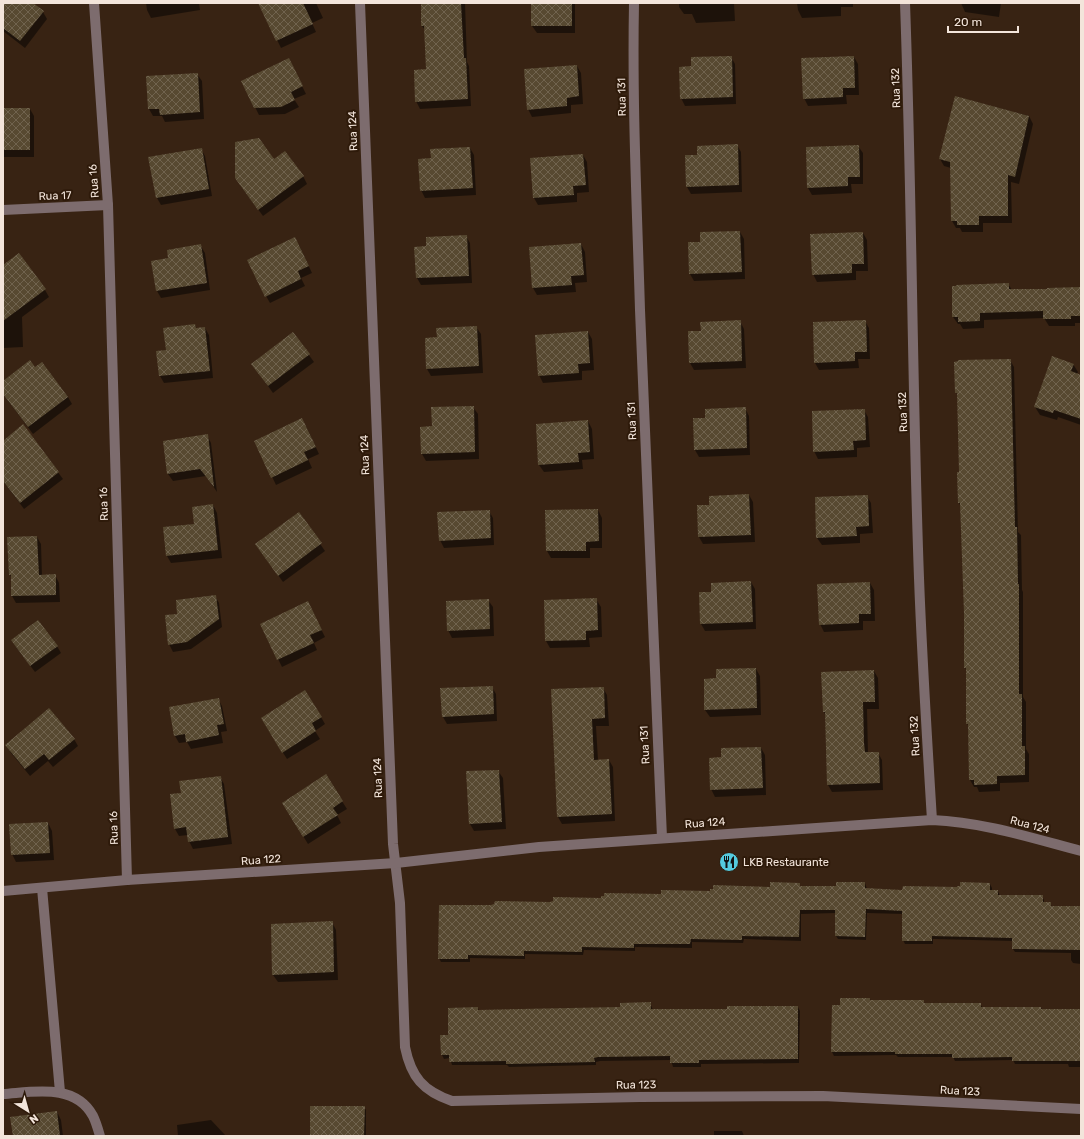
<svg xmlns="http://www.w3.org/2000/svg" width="1084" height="1139" font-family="Rubik,sans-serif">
<defs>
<pattern id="building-cross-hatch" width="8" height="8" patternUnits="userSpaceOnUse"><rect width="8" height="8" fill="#574931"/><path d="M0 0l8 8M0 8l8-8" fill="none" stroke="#70634e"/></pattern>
</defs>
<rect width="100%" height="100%" fill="#382313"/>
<g fill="#0007">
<polygon points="4,3 31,3 43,12 47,19 25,48 3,31"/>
<polygon points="146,3 199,3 200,10 151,18 147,10"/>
<polygon points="264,3 316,3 323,18 312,23 316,32 281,48 260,5"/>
<polygon points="422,3 465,3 467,62 469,66 471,106 420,109 416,101 427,70 425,30 422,26"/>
<polygon points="532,3 575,3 575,33 537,33 532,26"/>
<polygon points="679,3 734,3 735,21 696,23 692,14 684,14 679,7"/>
<polygon points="797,3 853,3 853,7 841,7 841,16 802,18 798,10"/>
<polygon points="961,3 1001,3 999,17 965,12"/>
<polygon points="731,57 735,64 736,104 685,106 681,98 692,67"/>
<polygon points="854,57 858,64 859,95 846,95 847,104 808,106 804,98"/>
<polygon points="292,66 306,94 294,99 299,107 285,114 259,115 242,81"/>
<polygon points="577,66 581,73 583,104 571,105 571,113 532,117 528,109"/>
<polygon points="197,74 202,81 204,119 165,122 162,116 153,116 149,109 147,77"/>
<polygon points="956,97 1029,116 1033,124 1019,184 1011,182 1012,223 983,223 983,232 962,232 960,228 956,228 952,221 951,168 944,166 940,159"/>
<polygon points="3,109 30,109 34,116 34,157 3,157"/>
<polygon points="737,145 741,152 742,192 691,194 687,187 698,156"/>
<polygon points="858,146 863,153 863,184 851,184 852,193 812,195 808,188"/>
<polygon points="470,148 474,155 476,195 425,198 421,190 432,159"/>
<polygon points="201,149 205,156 212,196 161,205 157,198 150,158"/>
<polygon points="583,155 587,162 589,192 577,193 577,202 538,205 534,198 531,159"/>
<polygon points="274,160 303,176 307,184 263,216 240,185"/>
<polygon points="740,232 744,239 745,279 694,281 690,274 701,242"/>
<polygon points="863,233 867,240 868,271 856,271 856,280 817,282 813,274"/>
<polygon points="466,236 470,243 472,283 421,285 417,278 416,248 427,247"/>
<polygon points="581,244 585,252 587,282 575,283 576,292 537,295 533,288"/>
<polygon points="200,245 205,253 210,290 161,298 157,291 169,259"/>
<polygon points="299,245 312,273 301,278 305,286 270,303 266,296"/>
<polygon points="3,267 45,290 49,297 22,317 23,347 3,348"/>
<polygon points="1008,284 1012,290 1048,290 1081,288 1081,323 1075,323 1075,326 1049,326 1044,318 984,320 984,328 963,329 960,324 958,324 953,317"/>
<polygon points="740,321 744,329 746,368 694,370 690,363 702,332"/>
<polygon points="865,321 869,328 870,359 858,359 859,368 819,370 815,363"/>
<polygon points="195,325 197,329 205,328 209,335 213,378 164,383 160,376 157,352 167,350"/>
<polygon points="476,327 481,334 483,373 431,376 427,369 438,338"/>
<polygon points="588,332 592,339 594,370 582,371 582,380 543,383 539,375"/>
<polygon points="293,333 314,362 273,393 252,364"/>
<polygon points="1010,360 1014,367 1018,532 1021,535 1022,590 1023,592 1023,697 1026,702 1026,749 1029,754 1029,782 1000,783 1000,791 979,792 977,787 974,787 970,780 969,726 967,724 967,672 965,667 965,613 961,507 959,503 958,473 960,473 958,396 956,392"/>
<polygon points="1073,364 1078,372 1077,374 1081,376 1081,425 1058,417 1057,420 1040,415 1035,407"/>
<polygon points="35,368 68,397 72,404 33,434 3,394 3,382"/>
<polygon points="473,407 478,414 479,459 426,461 422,454 433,427"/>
<polygon points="745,408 749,416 750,455 699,457 695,450 706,419"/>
<polygon points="864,410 868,417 870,447 857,448 857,457 818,459 814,451"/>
<polygon points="588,421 592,429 594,459 582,460 583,469 544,472 539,465"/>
<polygon points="23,425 63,479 24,509 3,481 3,442"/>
<polygon points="306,426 319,454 308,459 312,468 276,485 255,441"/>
<polygon points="207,435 211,443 217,492 206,476 173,481 168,474 164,442"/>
<polygon points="749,495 753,502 755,542 703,544 699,537 710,506"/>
<polygon points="867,496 871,503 873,533 860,534 860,543 822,545 817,538"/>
<polygon points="213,505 217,513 222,558 171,563 167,556 164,528 195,524"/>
<polygon points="598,510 602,518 602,548 590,548 590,558 551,558 547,551"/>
<polygon points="489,511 493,518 494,545 444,548 440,540"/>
<polygon points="299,513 325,551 283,582 256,544"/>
<polygon points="37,537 41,544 42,576 55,575 59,583 60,602 16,603 12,596 12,578 10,575"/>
<polygon points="751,582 755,589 756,629 705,631 701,624 712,593"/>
<polygon points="870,583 874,590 875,621 863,621 863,630 824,632 820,624"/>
<polygon points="215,596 219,603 222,627 191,649 173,652 169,644 178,615"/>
<polygon points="596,599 601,607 602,637 589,638 590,647 550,648 546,641"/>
<polygon points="488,600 493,607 494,636 452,638 448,630"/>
<polygon points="311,609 325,637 314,643 317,650 282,667 261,624"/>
<polygon points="57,646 61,653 35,672 16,647"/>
<polygon points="756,669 760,676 761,715 710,717 705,710 705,680 717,679"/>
<polygon points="874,671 878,678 879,709 867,709 868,753 878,753 882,760 883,790 832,792 828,785 826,716 824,712 822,673"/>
<polygon points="492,687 496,694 497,721 447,724 443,717"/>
<polygon points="603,688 607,695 609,726 596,726 598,760 609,760 613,767 615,821 562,824 558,817 552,690"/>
<polygon points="218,699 222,706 227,731 221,732 223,743 191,749 187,742 179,743 175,736 170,708"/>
<polygon points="321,717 325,724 315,731 320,739 287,759 266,726"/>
<polygon points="74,739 78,746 53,767 48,761 30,776 11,753 7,746"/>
<polygon points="761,748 765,755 766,795 715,797 711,789 722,758"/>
<polygon points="498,771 503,778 506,829 474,831 470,824"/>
<polygon points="326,776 347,809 337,815 341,823 308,844 287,810"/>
<polygon points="220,777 224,784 232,844 193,849 189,841 188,835 179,836 175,829 182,794"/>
<polygon points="48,823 52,831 54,860 16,862 12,854"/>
<polygon points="865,883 867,889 903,891 958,888 990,884 992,888 992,891 998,891 1000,896 1042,896 1044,900 1044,903 1050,903 1052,907 1081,907 1081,964 1073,963 1071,960 1071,953 1015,952 1013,949 1013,941 933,939 933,944 905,944 903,940 903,914 867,913 866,940 838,939 836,936 836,913 801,914 801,941 744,939 743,943 692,942 692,948 635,947 635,951 584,950 583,955 525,954 525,959 470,958 470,962 441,962 439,958 492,906 771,888 799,884 801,887 837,887"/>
<polygon points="332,922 336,930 338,980 278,982 273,975"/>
<polygon points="870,999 871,1001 923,1001 925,1004 980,1004 983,1008 1041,1008 1043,1010 1081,1010 1081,1067 1069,1067 1068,1064 1015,1064 1013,1060 955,1061 953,1057 898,1057 896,1055 834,1056 832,1052 833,1006 841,1006"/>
<polygon points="650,1003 653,1010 728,1010 798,1007 800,1011 799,1063 701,1064 701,1067 673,1067 671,1060 600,1061 596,1062 596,1065 509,1067 507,1065 452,1065 450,1058 444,1059 442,1055 449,1036 478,1008 479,1011 621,1008"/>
<polygon points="364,1107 366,1110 366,1136 311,1136"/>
<polygon points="57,1112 61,1120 63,1136 14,1136"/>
<polygon points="211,1120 226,1136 178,1136 177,1125"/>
<polygon points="714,1131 742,1131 744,1136 711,1136 711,1135 714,1135"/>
</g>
<g fill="url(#building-cross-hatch)">
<polygon points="3,3 33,3 44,11 20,41 3,28"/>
<polygon points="258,3 303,3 313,24 276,41"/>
<polygon points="421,3 461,3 464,58 466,58 468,99 415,102 414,70 426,69 424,26 421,26"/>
<rect x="531" y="3" width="41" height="23"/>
<polygon points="732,56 733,97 680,99 679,67 691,66 691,57"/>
<polygon points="854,56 855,88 843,88 843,97 803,99 801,58"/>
<polygon points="289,58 303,86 291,92 295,100 281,107 254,108 241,81"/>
<polygon points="577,65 579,96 567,98 567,106 527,110 524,69"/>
<polygon points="198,73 200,112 160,115 159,109 148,109 146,76"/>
<polygon points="955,96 1029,116 1015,177 1008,175 1008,216 979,216 979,225 957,225 957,221 951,221 950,162 939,159"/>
<rect x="3" y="108" width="27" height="42"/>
<polygon points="259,138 274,159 285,151 304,176 258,210 235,178 235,142"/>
<polygon points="738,144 739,185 686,187 685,155 697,155 697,146"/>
<polygon points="859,145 860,177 848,177 848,186 807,188 806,147"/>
<polygon points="470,147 473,188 420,191 418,159 431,158 430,149"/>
<polygon points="202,148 209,189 156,198 148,157"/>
<polygon points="583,154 586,185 573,186 574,195 533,198 530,158"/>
<polygon points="740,231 742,272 689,274 688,242 700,242 700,232"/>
<polygon points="863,232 864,264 852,264 852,273 812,275 810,234"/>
<polygon points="467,235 469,276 416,278 414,247 426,246 426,237"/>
<polygon points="295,237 309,266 298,271 301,279 265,297 247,260"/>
<polygon points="581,243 584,275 571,276 572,285 532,288 529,247"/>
<polygon points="201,244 207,283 156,291 151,261 168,258 167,250"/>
<polygon points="19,253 46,289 3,321 3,265"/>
<polygon points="1009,283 1009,289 1047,289 1047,288 1081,287 1081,316 1071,316 1071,319 1043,319 1043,311 980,313 980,321 958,322 958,317 952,317 952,286 956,286 956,285"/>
<polygon points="741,320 742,361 689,363 688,331 701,331 700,322"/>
<polygon points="866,320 867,352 855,352 855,361 814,363 813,322"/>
<polygon points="195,324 196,328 205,327 210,371 159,376 156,351 166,350 163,328"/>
<polygon points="477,326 479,366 426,369 425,338 437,337 436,328"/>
<polygon points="588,331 590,363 578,364 579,373 538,376 535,335"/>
<polygon points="293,332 310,354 268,386 251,364"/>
<polygon points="1052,356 1074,364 1071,371 1081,375 1081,419 1054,410 1053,413 1034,407"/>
<polygon points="1011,359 1015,527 1017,527 1018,584 1019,584 1019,694 1022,694 1022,746 1025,746 1025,775 997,776 997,784 974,785 974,780 969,780 968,724 966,724 966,668 964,668 964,613 960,503 958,503 957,472 959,472 957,393 955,393 954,362 958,361 958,360"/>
<polygon points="30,360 35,367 42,362 68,397 28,427 3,394 3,381"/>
<polygon points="474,406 475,452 421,454 420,427 432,426 431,407"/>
<polygon points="746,407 747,448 694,450 693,418 705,418 705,409"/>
<polygon points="865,409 866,440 853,441 854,450 813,452 812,411"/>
<polygon points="302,418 316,447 304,452 308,460 271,478 254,441"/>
<polygon points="588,420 590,452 578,453 579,462 538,465 536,424"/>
<polygon points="23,424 59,472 20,503 3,481 3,441"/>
<polygon points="208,434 214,487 200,469 167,474 163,441"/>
<polygon points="749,494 751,535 698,537 697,505 709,505 709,496"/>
<polygon points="868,495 869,526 856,527 857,536 816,538 815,497"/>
<polygon points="213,504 218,550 166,556 163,527 194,524 192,507"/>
<polygon points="598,509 599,541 586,542 586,551 546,551 545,510"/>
<polygon points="490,510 491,538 439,541 437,512"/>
<polygon points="299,512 322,543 278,576 255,544"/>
<polygon points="37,536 39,575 56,574 56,595 11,596 11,575 9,575 7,537"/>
<polygon points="751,581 753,622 700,624 699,592 711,592 711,583"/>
<polygon points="870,582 871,614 859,614 859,623 819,625 817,584"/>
<polygon points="216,595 219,619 187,642 168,645 165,615 177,614 176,600"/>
<polygon points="597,598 598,630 586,631 586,640 545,641 544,600"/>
<polygon points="489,599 490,629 447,631 446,601"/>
<polygon points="308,601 322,630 310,635 314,643 277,660 260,624"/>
<polygon points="38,620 58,646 30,666 11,640"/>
<polygon points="756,668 757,708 704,710 704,679 716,678 716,669"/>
<polygon points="874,670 875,702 863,702 864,743 865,752 879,752 880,783 827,785 825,712 823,712 821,672"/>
<polygon points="493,686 494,714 442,717 440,688"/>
<polygon points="604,687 605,718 592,719 594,760 609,759 612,814 557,817 551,689"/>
<polygon points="305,690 322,717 312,723 316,731 282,753 261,718"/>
<polygon points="219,698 224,724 217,725 219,735 186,742 185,734 174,736 169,707"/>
<polygon points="49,708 75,739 49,760 44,754 25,769 5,745"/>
<polygon points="761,747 763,788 710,790 709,758 721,757 721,748"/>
<polygon points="499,770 502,822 469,824 466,771"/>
<polygon points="326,774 343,801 333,808 338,815 303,837 282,803"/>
<polygon points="221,776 228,837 188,842 186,827 174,829 170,794 181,793 179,781"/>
<polygon points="48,822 50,853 11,855 9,824"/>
<polygon points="770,882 800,883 800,886 836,886 836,882 865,882 865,888 902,890 903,886 957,887 957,886 960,886 960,882 990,883 990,890 998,890 998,895 1043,895 1043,902 1051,902 1051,906 1081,906 1081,950 1012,949 1012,938 932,936 932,941 902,941 902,911 866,909 865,937 835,936 835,910 800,910 799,937 742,936 742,940 691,939 690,944 634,944 634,948 582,947 582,952 524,951 524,956 468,955 468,959 438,959 439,905 491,905 494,904 495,901 550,902 553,901 553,897 601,898 601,896 604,896 604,893 661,894 661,890 710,891 710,889 713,889 713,885 770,887"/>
<polygon points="333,921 334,972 272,975 271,924"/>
<polygon points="840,998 870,998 870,1000 924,1000 924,1003 981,1003 981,1007 1041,1007 1041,1009 1081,1009 1081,1061 1012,1061 1012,1057 952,1058 952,1054 895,1054 895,1052 831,1052 832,1005 840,1005"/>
<polygon points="651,1002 651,1009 727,1009 727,1006 798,1006 798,1059 699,1060 699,1063 670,1063 670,1056 598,1057 594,1058 595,1062 506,1064 506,1061 449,1062 449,1055 441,1055 440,1035 448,1035 448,1008 478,1007 478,1010 620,1007 620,1003"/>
<polygon points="310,1106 365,1106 364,1135 310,1136"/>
<polygon points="57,1111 60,1136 13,1136 10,1117"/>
</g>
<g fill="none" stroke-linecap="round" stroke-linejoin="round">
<g stroke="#7d6c6e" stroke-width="10">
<polyline points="94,3 108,205 127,880"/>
<path d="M360 3 393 844 400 903 405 1047C411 1077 423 1091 452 1101L640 1097 823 1096 1081 1109"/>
<path d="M634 3C632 105 637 207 640 310 646 486 653 662 662 838"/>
<path d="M905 3C912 195 912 386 919 578 922 659 927 739 932 820"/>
<polyline points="3,210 108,205"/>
<polyline points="42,888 60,1092"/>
<path d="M3 891 127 880 396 863 539 847 932 820C983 822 1032 838 1081 851"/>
<path d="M3 1094C34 1092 75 1083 93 1116 96 1122 98 1129 100 1136"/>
</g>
</g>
<defs>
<g id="restaurant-disc" transform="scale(1)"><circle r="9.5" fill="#54cadd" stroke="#2e1a0a"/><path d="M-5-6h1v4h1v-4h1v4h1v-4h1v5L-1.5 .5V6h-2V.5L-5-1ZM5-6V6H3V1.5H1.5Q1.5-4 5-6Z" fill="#111"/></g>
</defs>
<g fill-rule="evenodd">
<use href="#restaurant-disc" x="729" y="862"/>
</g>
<g text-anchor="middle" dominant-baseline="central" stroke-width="4" stroke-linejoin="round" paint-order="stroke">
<g font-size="11" fill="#f3e5db" stroke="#2e1a0a">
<text transform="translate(896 88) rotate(-92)">Rua 132</text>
<text transform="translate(622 97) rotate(-91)">Rua 131</text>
<text transform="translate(353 131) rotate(-92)">Rua 124</text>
<text transform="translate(94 181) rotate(-94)">Rua 16</text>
<text transform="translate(55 196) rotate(-2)">Rua 17</text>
<text transform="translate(903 412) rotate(-92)">Rua 132</text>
<text transform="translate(632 421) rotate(-92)">Rua 131</text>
<text transform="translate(365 455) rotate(-92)">Rua 124</text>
<text transform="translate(104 504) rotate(-92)">Rua 16</text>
<text transform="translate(915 736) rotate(-93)">Rua 132</text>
<text transform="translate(645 745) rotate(-93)">Rua 131</text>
<text transform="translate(378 778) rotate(-92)">Rua 124</text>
<text transform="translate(705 823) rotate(-4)">Rua 124</text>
<text transform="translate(1030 825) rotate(15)">Rua 124</text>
<text transform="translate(114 828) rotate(-92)">Rua 16</text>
<text transform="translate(261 860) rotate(-4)">Rua 122</text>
<text transform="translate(636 1085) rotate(-1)">Rua 123</text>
<text transform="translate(960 1091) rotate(3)">Rua 123</text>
</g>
<g font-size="11" fill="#f3e5db" stroke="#2e1a0a" text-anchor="start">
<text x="743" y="862">LKB Restaurante</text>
</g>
</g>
<rect width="1084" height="1139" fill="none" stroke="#f3e5db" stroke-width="8"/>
<g transform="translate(28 1111) rotate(143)" stroke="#2e1a0a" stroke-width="3" paint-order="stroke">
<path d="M0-3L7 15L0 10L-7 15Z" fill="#f3e5db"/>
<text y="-6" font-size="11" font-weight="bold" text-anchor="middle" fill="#f3e5db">N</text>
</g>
<path d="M948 26v6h70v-6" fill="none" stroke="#f3e5db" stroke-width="2"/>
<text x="954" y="26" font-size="12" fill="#f3e5db" stroke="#2e1a0a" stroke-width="3" paint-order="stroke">20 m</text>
</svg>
